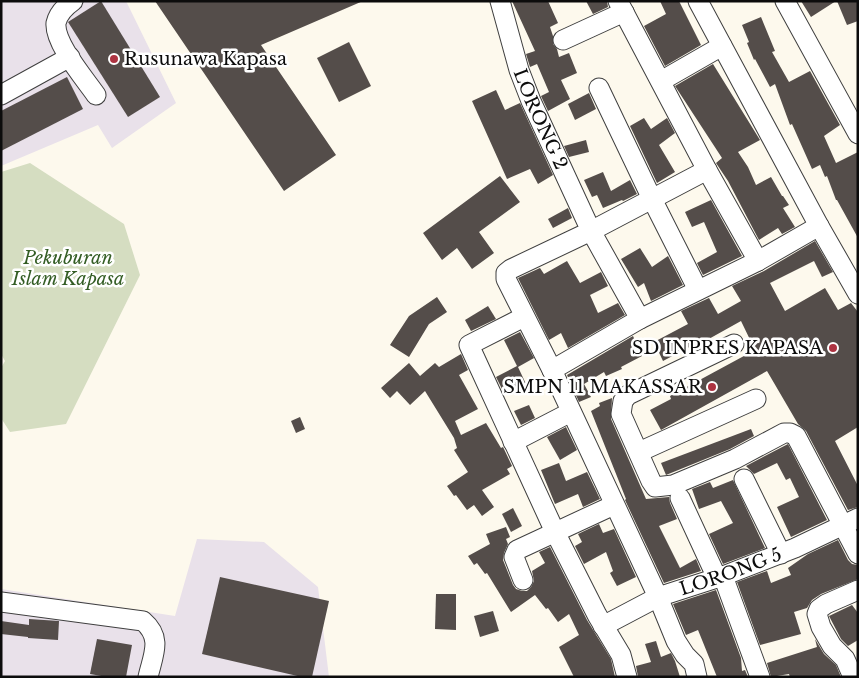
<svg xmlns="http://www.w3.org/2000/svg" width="859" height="678" font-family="'Libre Baskerville',serif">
<rect width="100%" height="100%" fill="#fdf9ed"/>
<g fill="#e9e1ea">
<polygon points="1,1 126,1 176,103 112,148 98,125 1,166"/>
<polygon points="197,539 264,542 318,587 329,677 1,677 1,589 175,616"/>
</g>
<polygon fill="#d5ddc1" points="30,163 124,224 140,275 66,424 10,432 1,418 1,368 5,361 1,354 1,172"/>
<g fill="#544d4a">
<polygon points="101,1 160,97 128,117 68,22"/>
<polygon points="155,1 363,1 261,45 336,155 284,191"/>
<polygon points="512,1 548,1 558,23 550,27 553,36 553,44 557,49 559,57 569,53 577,73 561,80 570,99 548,111 541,96 549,92 537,64 530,67 526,54 535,51"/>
<polygon points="586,1 607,1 608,7 593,14"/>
<polygon points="660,1 679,1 701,45 665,66 644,26 666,14"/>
<polygon points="801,1 836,1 811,17"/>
<polygon points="837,1 858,1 858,21 847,25"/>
<polygon points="761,17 775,51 772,52 789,82 810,71 840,125 824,136 836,163 858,152 858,238 837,200 836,200 827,176 825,177 820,165 812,169 792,124 790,125 775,84 770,87 755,59 754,60 747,43 749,42 742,25"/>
<polygon points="349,42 371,86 339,102 317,58"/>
<polygon points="713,64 760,140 738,152 748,167 756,185 771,177 782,196 783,196 789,205 783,208 795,227 782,234 778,228 759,240 728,181 716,163 722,158 675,86"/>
<polygon points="67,77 83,109 1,151 1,111"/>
<polygon points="496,90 505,110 520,103 553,175 538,184 530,169 507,179 472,101"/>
<polygon points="589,93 596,109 575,120 568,104"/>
<polygon points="644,118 651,129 667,118 675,133 659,145 675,172 657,183 630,126"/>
<polygon points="586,140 589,152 569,157 564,146"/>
<polygon points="603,172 611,191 630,180 637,194 623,201 622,200 603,208 597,195 592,197 584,180"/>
<polygon points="500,176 520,202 479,232 494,253 472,269 457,248 442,260 423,233"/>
<polygon points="711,200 742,256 703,275 697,263 717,252 704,222 692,227 685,212"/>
<polygon points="568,208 572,218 553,228 548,219"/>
<polygon points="815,241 833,272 822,277 814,261 770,283 785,311 825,288 838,310 851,303 858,312 858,427 835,441 858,486 858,507 848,510 806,431 798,424 767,371 661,430 650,410 671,399 670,396 755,350 741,321 698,345 697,343 663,361 654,342 688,324 681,311 709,298 718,314 741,301 732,286 764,271"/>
<polygon points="640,248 652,267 668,256 683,285 651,301 644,283 638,287 621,259"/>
<polygon points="567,261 580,283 601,272 608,286 590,295 598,313 618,303 625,315 568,348 561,333 549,340 518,278 540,268 544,274"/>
<polygon points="437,297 447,312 429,324 409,357 390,345 409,316"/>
<polygon points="488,306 496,319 471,331 465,320"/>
<polygon points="520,332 534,358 518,367 526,384 505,395 496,377 517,366 504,340"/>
<polygon points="633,336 642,356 621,367 622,369 606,376 604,372 584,384 591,397 579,402 567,375"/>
<polygon points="461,354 468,370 459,375 478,409 455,421 461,435 486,423 501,448 503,447 504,449 512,466 507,469 510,474 482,490 494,507 482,516 474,505 467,510 456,495 454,496 447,486 468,472 454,450 457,448 454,438 425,391 410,405 397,391 390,398 381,388 409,363 420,376 435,363 439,367"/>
<polygon points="612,398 611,419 646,499 669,497 670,503 677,519 659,526 680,568 696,559 701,571 664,583 625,500 626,499 591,411 600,406 599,403"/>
<polygon points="529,405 535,418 521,425 514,411"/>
<polygon points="300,417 305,429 296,433 291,421"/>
<polygon points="566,427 577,450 560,460 547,437"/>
<polygon points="751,429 754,436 730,449 666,475 661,463"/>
<polygon points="788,444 827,520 791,537 777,507 799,497 790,478 786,480 777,463 754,474 746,466"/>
<polygon points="559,463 566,481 587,472 600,499 583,507 578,494 555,504 541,470"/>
<polygon points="733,480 765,548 723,564 709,534 733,523 721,501 699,509 692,489 710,482 713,488"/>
<polygon points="513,508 522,526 511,532 502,514"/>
<polygon points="599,524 603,533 614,529 636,577 617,586 610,573 613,571 606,552 584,564 575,546 582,542 578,534"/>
<polygon points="506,527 510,537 506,539 508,544 504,553 503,560 513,585 516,589 522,591 527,591 531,587 534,581 532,571 545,563 539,552 550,547 587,620 611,659 615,677 574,677 559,647 579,635 569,614 558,622 548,608 546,609 535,595 511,612 487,573 485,574 477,563 474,565 468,556 490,544 486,534"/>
<polygon points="838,540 848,560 852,564 858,565 858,579 821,594 812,600 807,608 794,612 801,634 760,645 737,582 767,571 771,583 791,575 788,568 808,554"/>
<polygon points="220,577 329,601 312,677 302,677 202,654"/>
<polygon points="716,590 741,658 742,671 745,670 748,677 717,677 698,630 686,635 673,604"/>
<polygon points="436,594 456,594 456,630 435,629"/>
<polygon points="852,605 858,613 858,640 848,646 841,639 829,616"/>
<polygon points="493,611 499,631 480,637 474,616"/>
<polygon points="29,619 59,621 58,640 28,638 28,637 1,634 1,621 29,625"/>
<polygon points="97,639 132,645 126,677 107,677 90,674"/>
<polygon points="815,639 824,654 836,665 841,677 790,677 789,674 771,677 767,663 817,647"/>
<polygon points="656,641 661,657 671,653 675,661 680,677 638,677 636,666 651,662 645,644"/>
</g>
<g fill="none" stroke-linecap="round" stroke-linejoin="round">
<g stroke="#3f3f3f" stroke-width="21">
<g id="minor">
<path d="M73 1C66 6 58 14 56 23 54 43 85 79 96 95"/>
<path id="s1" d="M500 1 519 70 531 101 591 231 511 269 506 273V279L552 370"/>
<polyline points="618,1 707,170 758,261"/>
<polyline points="698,1 819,226 858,294"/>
<polyline points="785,1 858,134"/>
<polyline points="563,40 624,12"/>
<polyline points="661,81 722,46"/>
<polyline points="599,88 652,199 698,290"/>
<polyline points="1,95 70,57"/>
<polyline points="524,317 469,345 555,532 597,615 621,655 627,677"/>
<polyline points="640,319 591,231 707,170"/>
<polyline points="734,344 628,395 623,401 621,414 651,481 655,487 673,485 735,459 784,433 790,433 796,436 858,554"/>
<polyline points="513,442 571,412"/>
<polyline points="639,452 756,399"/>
<polyline points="744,479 781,554"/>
<polyline points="680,498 717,578"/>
<polyline points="723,576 760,677"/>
<polyline points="523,580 514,557 517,550 614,505"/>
<path d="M1 602 143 621C163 638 153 655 148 677"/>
<path id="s2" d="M603 626 658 597 723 576 795 548 858 518"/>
<polyline points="697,677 694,664 685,655 676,641 658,597 552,370 640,319 758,261 819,226"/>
<polyline points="853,677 845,659 832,646 821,627 817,614 819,609 826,604 858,590"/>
</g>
</g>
<use href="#minor" stroke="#fff" stroke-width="19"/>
</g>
<g fill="#ad3341" stroke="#fff" stroke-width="2">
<circle cx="114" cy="59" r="5"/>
<circle cx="833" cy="348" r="5"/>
<circle cx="712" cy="387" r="5"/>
</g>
<g text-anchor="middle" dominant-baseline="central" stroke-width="5" stroke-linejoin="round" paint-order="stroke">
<g font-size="18" fill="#0c0c0c" stroke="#fff" text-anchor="end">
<text x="124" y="59" text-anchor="start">Rusunawa Kapasa</text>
<text x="823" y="348">SD INPRES KAPASA</text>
<text x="702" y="387">SMPN 11 MAKASSAR</text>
</g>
<g font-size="18" fill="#0c0c0c" stroke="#fff">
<text stroke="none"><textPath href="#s1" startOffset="125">LORONG 2</textPath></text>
<text stroke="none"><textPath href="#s2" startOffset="139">LORONG 5</textPath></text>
</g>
<g font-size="18" font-style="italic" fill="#335d24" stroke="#fff">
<text x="68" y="258">Pekuburan<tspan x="68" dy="21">Islam Kapasa</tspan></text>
</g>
</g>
<rect width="859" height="678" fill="none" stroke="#0c0c0c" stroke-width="5"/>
</svg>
